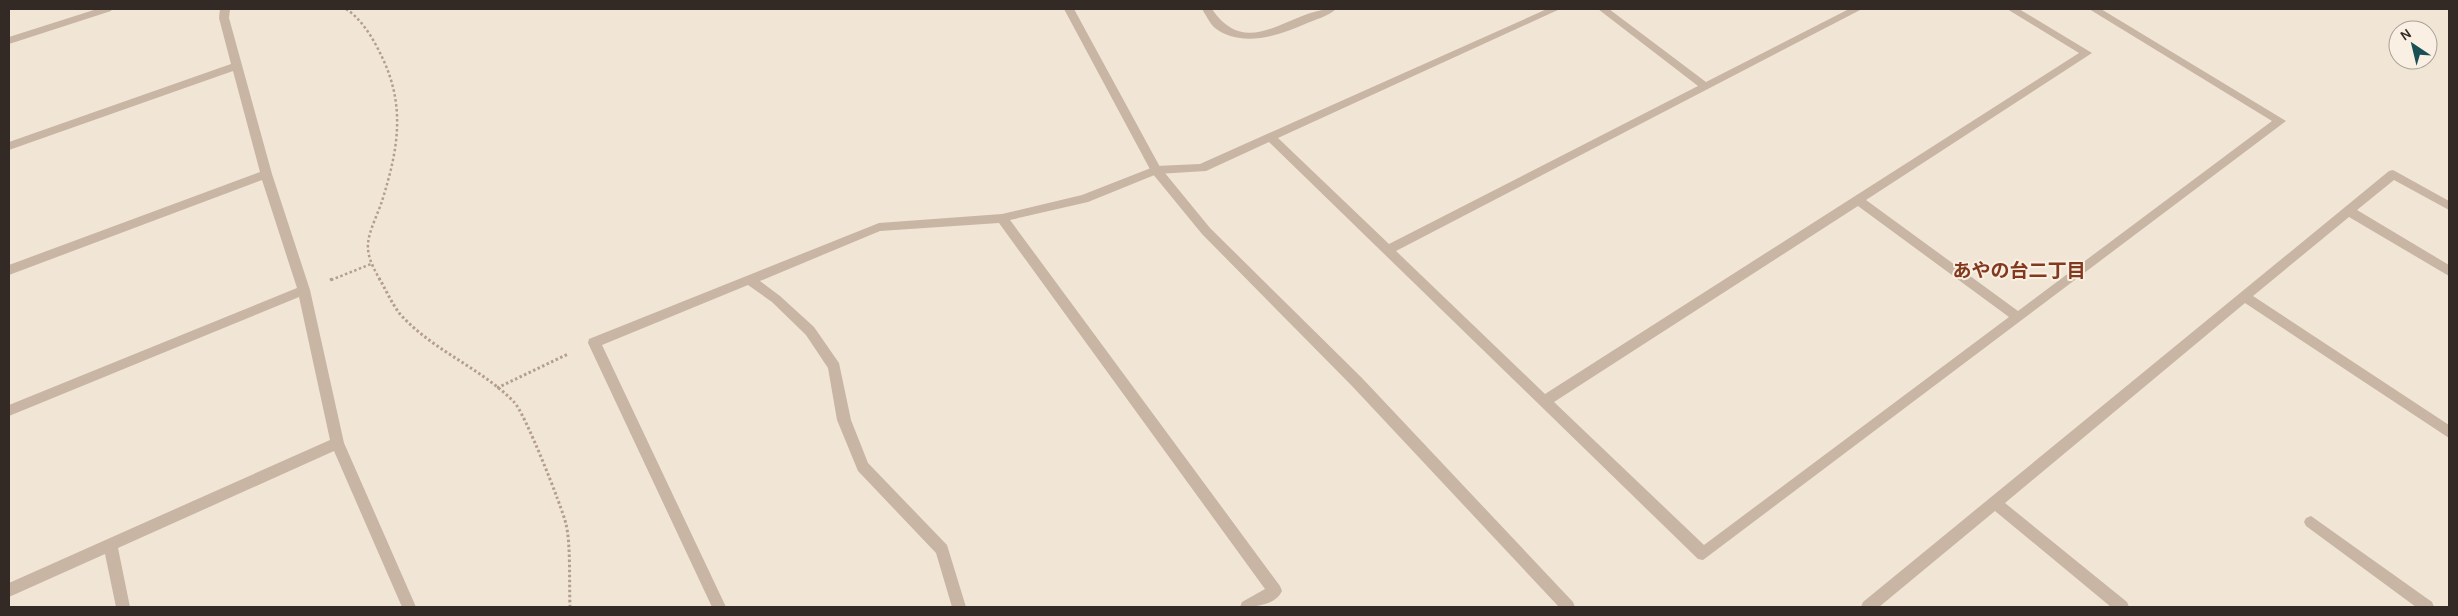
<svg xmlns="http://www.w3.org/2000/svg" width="2458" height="616" font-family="Karla,'Noto Sans JP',sans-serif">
<rect width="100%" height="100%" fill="#f1e5d6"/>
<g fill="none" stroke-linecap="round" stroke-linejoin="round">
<g stroke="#b49f8d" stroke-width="2.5" stroke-dasharray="2.5 2.5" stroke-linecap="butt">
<path d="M346 9C362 19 374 40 382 57 406 107 398 150 382 201 378 214 369 230 368 244 367 257 374 269 380 280"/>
<polyline points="331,280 371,264"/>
</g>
<g stroke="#b49f8d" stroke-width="3" stroke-dasharray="2.5 2.5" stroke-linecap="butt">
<path d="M379 278C386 290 392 304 400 314 433 351 480 367 514 402 524 411 562 507 566 524 571 545 569 584 570 607"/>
<polyline points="330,280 334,278"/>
<polyline points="497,388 568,354"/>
</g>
<g fill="#c8b5a3" fill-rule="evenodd">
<polygon points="97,9 112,9 111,11 9,44 9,37"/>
<polygon points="220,9 230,9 229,18 272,174 310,290 344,443 416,607 402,607 334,451 118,548 130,607 116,607 105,554 9,597 9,583 330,440 299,297 9,416 9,405 297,288 262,180 9,275 9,265 260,172 233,71 9,150 9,142 231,64 219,18"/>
<path d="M1202 9H1212C1249 64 1292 6 1336 9 1329 16 1314 20 1305 24 1278 36 1241 48 1215 28 1210 24 1206 15 1202 9Z"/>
<path d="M1547 9H1560L1278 138 1389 244 1698 86 1598 9H1609L1706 82 1849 9H1862L1396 251 1545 394 2079 53 2007 9H2019L2092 53 1866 200 2018 311 2272 121 2089 9H2101L2286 121 1703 560 1698 559 1269 142 1206 171 1157 174 1088 202 1010 220 1280 586 1282 591C1275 606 1254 607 1240 607L1242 602 1265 589 999 223 880 231 760 281 780 296 814 327 839 363 851 420 868 463 947 545 966 607H952L936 553 858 471 837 420 828 368 806 335 772 302 748 285 602 345 726 607H712L588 343 589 339 879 223 1002 214 1082 195 1156 166 1200 164ZM1858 206 2009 317 1704 545 1554 402Z"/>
<polygon points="2393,170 2449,201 2449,210 2394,180 2357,210 2449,265 2449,276 2349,217 2253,296 2449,425 2449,438 2245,303 2005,503 2127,602 2129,607 2111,607 1995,511 1879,607 1861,607 1863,602 2389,171"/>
<polygon points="2311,516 2432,602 2434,607 2416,607 2306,526 2304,522 2306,518"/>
</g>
<polygon fill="#c8b5a3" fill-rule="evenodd" points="1064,9 1074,9 1160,167 1210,228 1362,378 1573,602 1575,607 1559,607 1352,386 1202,234 1152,173"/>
</g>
<g text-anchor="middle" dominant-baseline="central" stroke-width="4" stroke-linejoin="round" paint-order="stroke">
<g font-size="19" font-weight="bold" fill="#83391d" stroke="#f9efe2">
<text x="2019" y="271">あやの台二丁目</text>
</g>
</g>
<rect width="2458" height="616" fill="none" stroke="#332a25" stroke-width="20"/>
<g transform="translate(2413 45) rotate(325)"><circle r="24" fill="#f9efe2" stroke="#aaa096"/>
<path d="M0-4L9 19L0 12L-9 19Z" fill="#1a4f55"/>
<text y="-8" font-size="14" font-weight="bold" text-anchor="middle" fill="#332a25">N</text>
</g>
</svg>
